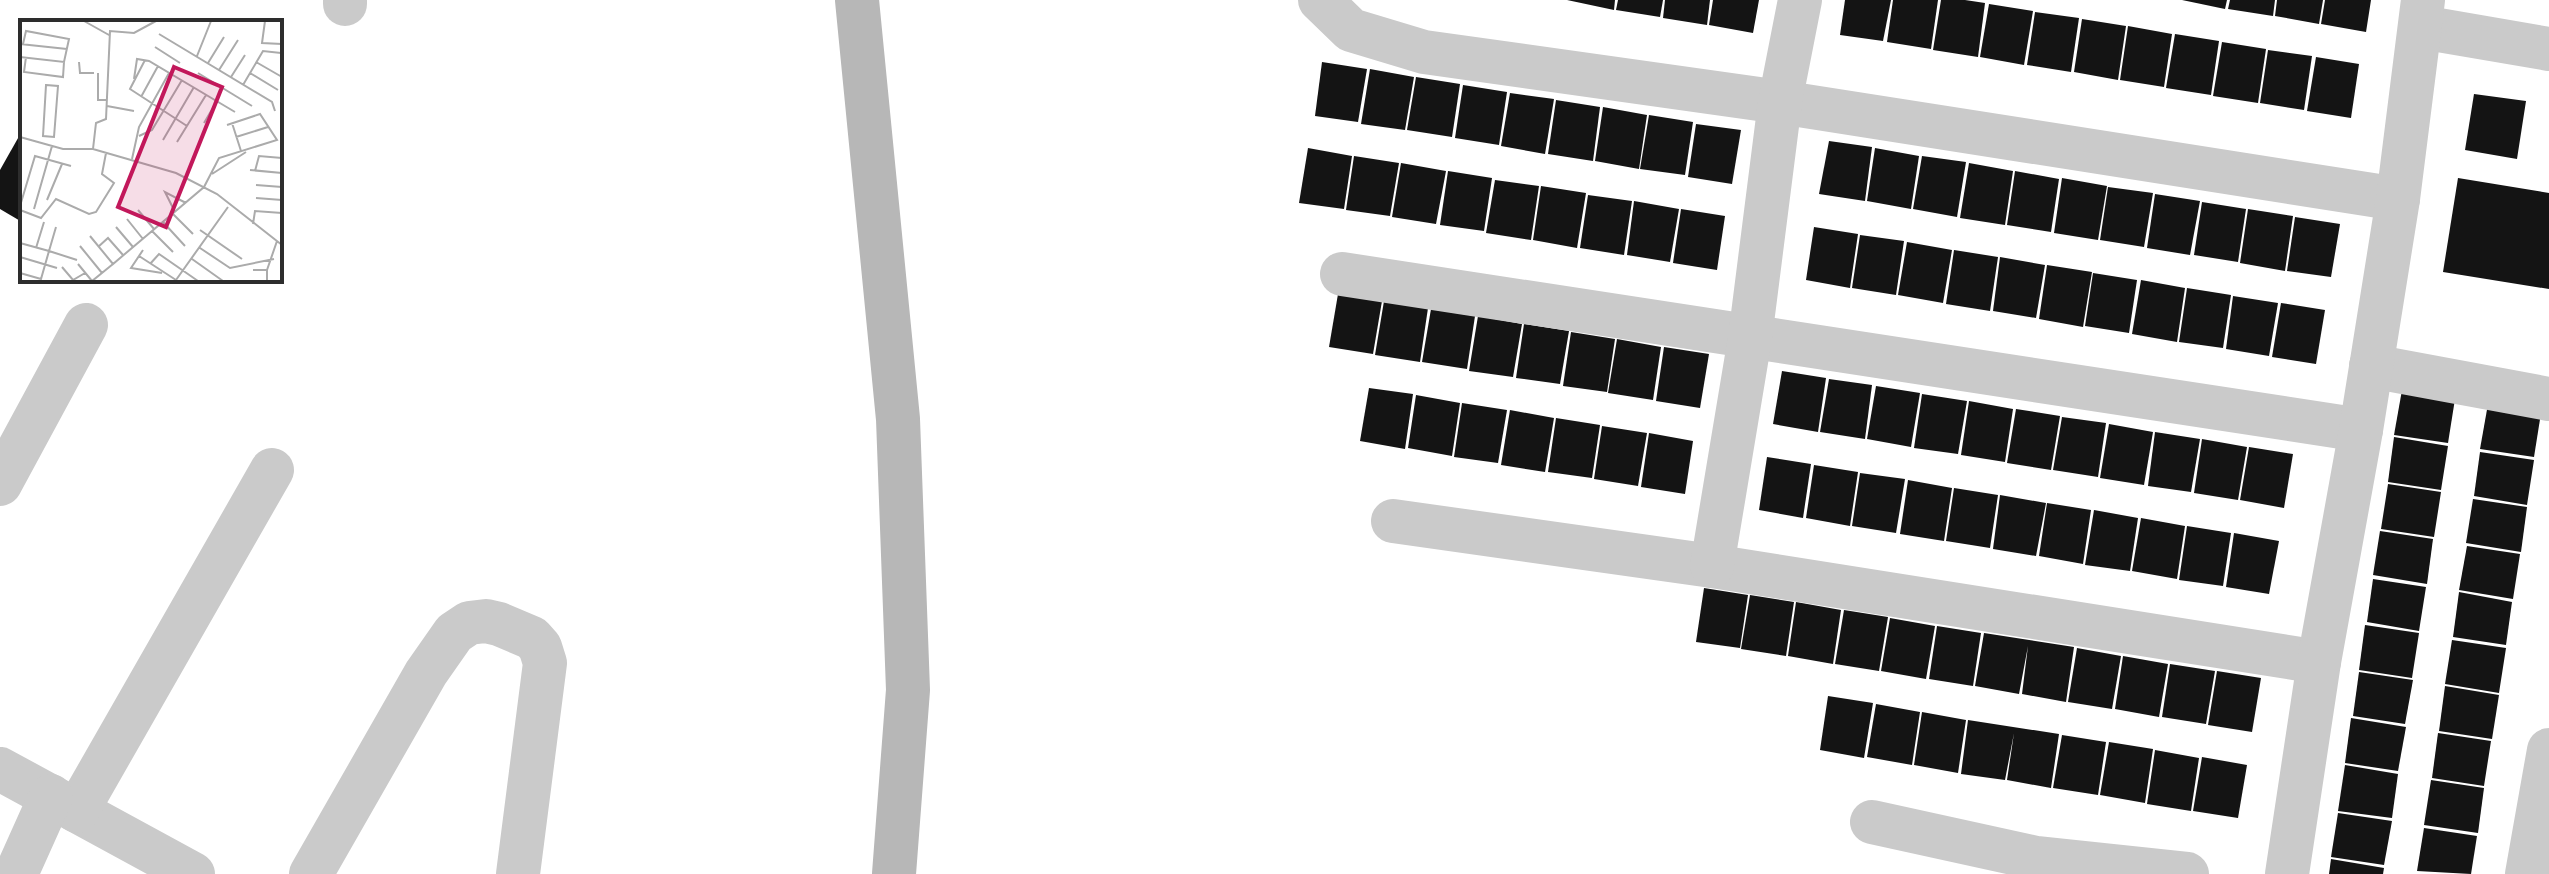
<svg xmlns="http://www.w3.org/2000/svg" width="2549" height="874" font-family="'Open Sans',sans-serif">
<rect width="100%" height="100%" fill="#fff"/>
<g fill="#141414">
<polygon points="1567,0 1615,0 1614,10"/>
<polygon points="1618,0 1663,0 1660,17 1616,10"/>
<polygon points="1665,0 1710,0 1707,25 1663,18"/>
<polygon points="1713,0 1759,0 1753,33 1709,25"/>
<polygon points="1845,0 1891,0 1883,41 1840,35"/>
<polygon points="1893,0 1938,0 1931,49 1887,42"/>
<polygon points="1941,0 1965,0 1985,3 1978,57 1933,50"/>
<polygon points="2182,0 2227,0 2225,9"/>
<polygon points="2230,0 2275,0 2273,16 2228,9"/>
<polygon points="2277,0 2323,0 2319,24 2275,16"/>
<polygon points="2325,0 2371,0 2366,32 2321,24"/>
<polygon points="1989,4 2033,11 2024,65 1980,57"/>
<polygon points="2035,12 2079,18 2071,72 2027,65"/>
<polygon points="2082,19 2126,26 2118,80 2074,72"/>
<polygon points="2128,26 2172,34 2164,87 2120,80"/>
<polygon points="2175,34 2219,41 2211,95 2166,88"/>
<polygon points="2222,42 2266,49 2258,103 2213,96"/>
<polygon points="2268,50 2312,56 2304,110 2260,103"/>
<polygon points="2316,57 2359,64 2351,118 2307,111"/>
<polygon points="1322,62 1367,69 1358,122 1315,116"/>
<polygon points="1370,69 1414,77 1405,130 1361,124"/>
<polygon points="1416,77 1460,84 1452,137 1407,130"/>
<polygon points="1463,85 1507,92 1499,145 1455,138"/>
<polygon points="1510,93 1554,99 1545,154 1501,146"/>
<polygon points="2474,94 2526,101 2517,159 2465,150"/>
<polygon points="1556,100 1600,107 1593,161 1548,154"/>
<polygon points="1603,107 1647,115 1639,169 1595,161"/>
<polygon points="1649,115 1693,122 1685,175 1640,169"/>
<polygon points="1696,124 1741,130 1732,184 1688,177"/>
<polygon points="22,131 22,222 0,209 0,170"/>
<polygon points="1829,141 1872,147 1865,201 1819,194"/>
<polygon points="1308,148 1352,156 1344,209 1299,203"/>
<polygon points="1875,148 1919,156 1911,209 1867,201"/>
<polygon points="1354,156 1399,163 1390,216 1346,210"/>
<polygon points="1922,156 1966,162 1957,217 1913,209"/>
<polygon points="1401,163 1446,171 1436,224 1392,217"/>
<polygon points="1969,163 2013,171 2005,225 1960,218"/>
<polygon points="1448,171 1492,178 1484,231 1440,225"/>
<polygon points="2015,171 2059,179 2051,232 2007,225"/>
<polygon points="2062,178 2107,186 2098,240 2054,233"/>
<polygon points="2458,178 2549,193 2549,289 2443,272"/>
<polygon points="1495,180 1539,186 1531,240 1486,233"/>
<polygon points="1541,186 1586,193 1577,248 1533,240"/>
<polygon points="2108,187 2153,193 2144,247 2100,240"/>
<polygon points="2155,194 2200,201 2190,255 2147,248"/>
<polygon points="1588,195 1632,201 1624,255 1580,248"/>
<polygon points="1634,201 1679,209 1670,262 1627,255"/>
<polygon points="2202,202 2246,209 2238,262 2194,255"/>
<polygon points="1681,209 1725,216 1717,270 1673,263"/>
<polygon points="2248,209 2293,216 2285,271 2240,263"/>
<polygon points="2295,217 2340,224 2331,277 2287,271"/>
<polygon points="1814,227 1858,234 1850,288 1806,280"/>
<polygon points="1860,235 1904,241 1896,295 1852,288"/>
<polygon points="1907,242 1952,250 1943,303 1898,295"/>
<polygon points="1954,250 1998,257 1990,311 1946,304"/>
<polygon points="2000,257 2045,265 2036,318 1993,311"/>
<polygon points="2047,265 2092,272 2083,327 2039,319"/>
<polygon points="2093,273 2137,280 2129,333 2085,326"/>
<polygon points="2141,280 2185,288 2177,342 2132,334"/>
<polygon points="2187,288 2231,295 2223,348 2179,342"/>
<polygon points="1338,294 1382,301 1373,354 1329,347"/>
<polygon points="2233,296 2278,303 2269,356 2226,349"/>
<polygon points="1384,301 1428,308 1420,362 1375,355"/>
<polygon points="2281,303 2325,310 2316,364 2272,357"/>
<polygon points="1431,309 1475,316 1467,369 1422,362"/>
<polygon points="1478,316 1522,324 1513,377 1469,371"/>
<polygon points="1524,324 1569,331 1560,384 1516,378"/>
<polygon points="1571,332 1615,339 1607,392 1563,386"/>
<polygon points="1617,339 1661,347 1653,400 1608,393"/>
<polygon points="1664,347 1709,354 1700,408 1656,401"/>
<polygon points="1782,371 1826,378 1818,432 1773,424"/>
<polygon points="1829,379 1872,385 1865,439 1820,432"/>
<polygon points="1876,386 1920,393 1911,447 1867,439"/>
<polygon points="1369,388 1413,394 1405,449 1360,441"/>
<polygon points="2402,390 2455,399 2448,443 2394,435"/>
<polygon points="1922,394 1967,401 1958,454 1914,448"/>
<polygon points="1416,395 1460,403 1452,456 1408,448"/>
<polygon points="1969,401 2013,409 2005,462 1961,455"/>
<polygon points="1462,403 1507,410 1498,463 1454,457"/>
<polygon points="2488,404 2541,413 2534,457 2480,449"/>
<polygon points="2016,409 2060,416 2051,470 2007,463"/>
<polygon points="1510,410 1554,418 1545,472 1501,465"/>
<polygon points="2062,417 2106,423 2098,477 2053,470"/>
<polygon points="1556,418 1600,425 1592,478 1548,472"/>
<polygon points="2109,424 2153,432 2144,485 2100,478"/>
<polygon points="1602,426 1647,433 1638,486 1594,479"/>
<polygon points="2155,432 2200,439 2191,492 2148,486"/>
<polygon points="1649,433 1693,441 1685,494 1641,487"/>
<polygon points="2394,437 2448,446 2441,490 2388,482"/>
<polygon points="2202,439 2247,447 2238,500 2194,493"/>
<polygon points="2249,447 2293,454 2284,508 2240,500"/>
<polygon points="2480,452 2534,460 2527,505 2474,496"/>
<polygon points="1767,457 1811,464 1803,518 1759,510"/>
<polygon points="1814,465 1858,472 1850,526 1806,518"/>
<polygon points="1860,473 1905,479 1896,533 1852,526"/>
<polygon points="1908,480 1952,488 1944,541 1900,534"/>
<polygon points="2388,484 2441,492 2434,537 2381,529"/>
<polygon points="1954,488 1998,495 1990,548 1946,541"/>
<polygon points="2000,495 2046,503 2036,556 1993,549"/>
<polygon points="2473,499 2527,507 2521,552 2466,543"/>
<polygon points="2047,503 2091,510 2083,564 2039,556"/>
<polygon points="2094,510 2138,518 2130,571 2085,565"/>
<polygon points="2141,518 2185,526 2177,579 2132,571"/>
<polygon points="2187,526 2231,533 2223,586 2179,580"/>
<polygon points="2380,531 2433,539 2427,584 2373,575"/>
<polygon points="2234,533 2279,541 2269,594 2226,587"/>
<polygon points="2467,546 2520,554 2513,599 2459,590"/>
<polygon points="2373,579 2426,587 2419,631 2367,622"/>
<polygon points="1704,588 1748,595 1740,648 1696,642"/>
<polygon points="2459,592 2512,602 2506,645 2453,637"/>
<polygon points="1750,595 1794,602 1786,656 1741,649"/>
<polygon points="1796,602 1841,610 1833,664 1788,656"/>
<polygon points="1844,610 1888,617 1879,671 1835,664"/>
<polygon points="1890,618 1935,626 1926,679 1881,671"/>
<polygon points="2365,625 2419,633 2412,678 2359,670"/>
<polygon points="1937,626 1981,633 1973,686 1929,679"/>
<polygon points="1984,633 2074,647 2066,702 2022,694 2028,646 2019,694 1975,686"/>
<polygon points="2452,640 2506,648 2499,693 2445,684"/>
<polygon points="2077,648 2121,656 2112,709 2068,702"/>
<polygon points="2123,656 2168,664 2159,717 2115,709"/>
<polygon points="2170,664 2215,671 2206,724 2162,717"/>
<polygon points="2217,671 2261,678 2252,732 2208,725"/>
<polygon points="2359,672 2413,680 2405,724 2353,716"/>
<polygon points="2445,686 2499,695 2492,739 2439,731"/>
<polygon points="1828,696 1873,703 1864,758 1820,750"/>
<polygon points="1876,704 1920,712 1912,765 1867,757"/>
<polygon points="1922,712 1966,720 1958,773 1914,765"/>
<polygon points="2351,718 2406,727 2398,771 2345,763"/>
<polygon points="1968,720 2059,734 2051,788 2007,780 2014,733 2005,780 1961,774"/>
<polygon points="2438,733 2491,741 2484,786 2432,778"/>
<polygon points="2062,735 2106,742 2098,795 2053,788"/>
<polygon points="2109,742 2153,749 2145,803 2100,795"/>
<polygon points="2155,750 2199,758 2191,811 2147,804"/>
<polygon points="2202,757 2247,765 2238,818 2193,811"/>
<polygon points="2345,765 2398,774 2392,818 2338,811"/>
<polygon points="2431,780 2484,788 2478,833 2424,825"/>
<polygon points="2338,813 2392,821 2384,865 2331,857"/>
<polygon points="2424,828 2477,836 2471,874 2417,871"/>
<polygon points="2331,859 2384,868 2383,874 2329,874"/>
</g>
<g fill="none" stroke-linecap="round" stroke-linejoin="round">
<g stroke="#cacaca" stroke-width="44">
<polyline points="1320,0 1351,30 1424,52 1780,102 2398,199"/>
<polyline points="345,4 345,0"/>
<polyline points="2421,27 2549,49"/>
<polyline points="1342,274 2361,430"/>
<polyline points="2371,366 2549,399"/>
<polyline points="0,484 86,325"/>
<polyline points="1393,521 1712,566 2319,662"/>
<polyline points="1712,566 1750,338 1780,102 1800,0"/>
<polyline points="0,769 193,874"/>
<polyline points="77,811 272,470"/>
<polyline points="1872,822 2036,858 2187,874"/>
<polyline points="16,874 51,796"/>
<polyline points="311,874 426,673 454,633 469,623 486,621 499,624 532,638 540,647 545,663 518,874"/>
<polyline points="2287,874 2319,662 2361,430 2398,199 2423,0"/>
<polyline points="2527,874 2549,750"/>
</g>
<polyline stroke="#b7b7b7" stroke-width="44" points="857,0 898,419 908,690 894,874"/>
</g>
<g transform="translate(20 20)">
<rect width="262" height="262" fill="#fff"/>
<path fill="none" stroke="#ababab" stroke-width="2" d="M64 1 89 15M245 1 242 23 262 24M139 14 252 82 255 91M0 24 47 29M135 27 160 43M177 36 191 1M0 37 44 42 49 19 6 11 3 24M6 37 4 52 43 57 44 42M125 40 110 69 167 106M59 42 60 53H74M236 42 262 57M188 43 204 17M199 50 218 20M78 53V80H86M178 53 232 86M230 53 258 70M211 57 225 35M114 59 117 39 129 41 215 92M26 65 38 66 34 117 23 116ZM223 65 243 31 261 33M121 77 138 46M87 86 114 91M184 103 197 81M212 103 221 131M119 116 132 110 162 60M0 117 43 129H73L156 153 197 174 262 225M216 117 248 107M143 120 174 67M157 122 186 75M73 129 76 103 86 99 90 11 114 13 136 1M112 139 119 107 149 53M230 150 262 153M235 151 239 136 262 138M192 154 226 132M236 165 262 167M236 178 262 180M27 180 42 144M0 186 15 136 51 146M14 189 32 126M0 190 21 198 36 179 69 194 76 192 94 163 82 154 86 133M118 190 134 209M155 192 145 172 166 183M153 194 173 214M107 199 123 219M143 202 165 226M233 204 235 191 262 193M36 207 29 231 57 240M96 207 113 227M180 210 222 239M132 211 153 232M70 216 93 244 184 167 199 138 257 120 240 94 207 105M0 223 29 231 21 259 0 253M60 226 82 253M78 227 88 218 103 235M16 228 24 202M180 228 210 248 254 239M123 230 111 248 142 253M119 236 156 260 208 187M0 237 37 248M172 239 203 261M58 244 72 261 93 244M130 244 139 234 178 261M42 247 53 260 65 253M233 250H247V261M247 250 257 221"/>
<path fill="#c2185b" fill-opacity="0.15" stroke="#c2185b" stroke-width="4" d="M154 47 202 67 146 207 98 187Z"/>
<rect width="262" height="262" fill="none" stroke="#2d2d2d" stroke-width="4"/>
</g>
</svg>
